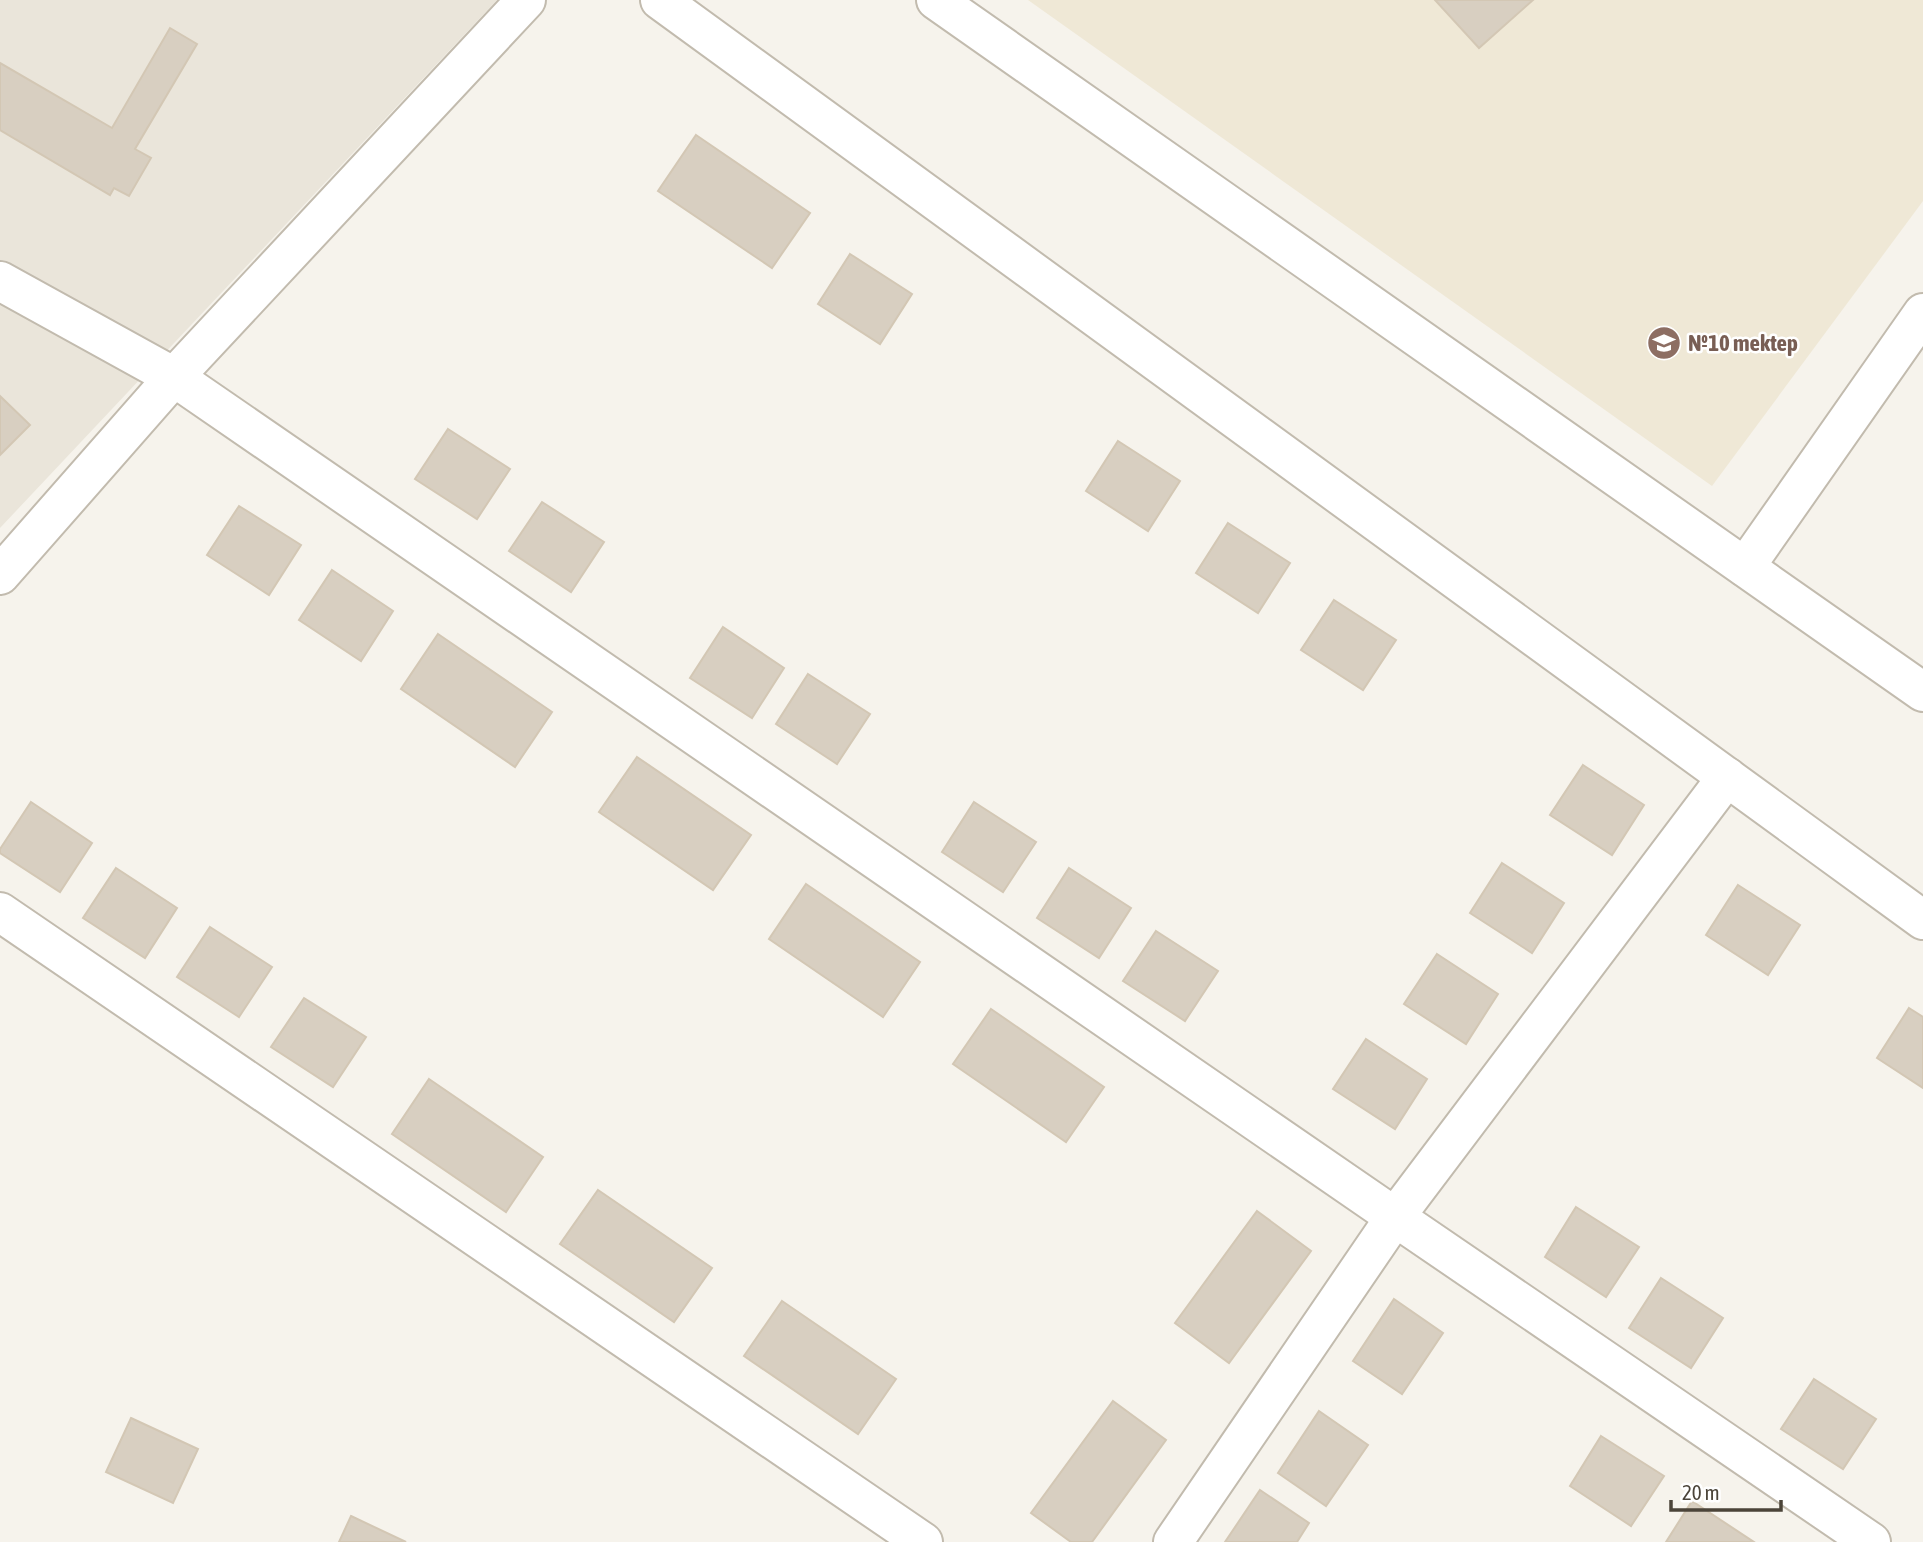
<svg xmlns="http://www.w3.org/2000/svg" width="1923" height="1542" font-family="'Asap Condensed',sans-serif">
<rect width="100%" height="100%" fill="#f6f3ec"/>
<polygon fill="#eae5da" points="0,0 497,0 0,528"/>
<polygon fill="#efe8d6" points="1028,0 1923,0 1923,201 1712,486"/>
<g fill="#d8cfc1" stroke="#d3c7b4" stroke-width="2">
<polygon points="1435,0 1533,0 1479,48"/>
<polygon points="170,28 197,44 135,149 151,158 129,196 114,188 110,195 0,130 0,63 112,128"/>
<polygon points="696,135 810,213 772,268 658,191"/>
<polygon points="850,254 912,294 880,344 818,304"/>
<polygon points="0,396 30,425 0,455"/>
<polygon points="448,429 510,469 477,519 415,479"/>
<polygon points="1118,441 1180,481 1148,531 1086,491"/>
<polygon points="542,502 604,542 571,592 509,551"/>
<polygon points="239,506 301,545 269,595 207,555"/>
<polygon points="1228,523 1290,563 1258,613 1196,573"/>
<polygon points="332,570 393,611 361,661 299,620"/>
<polygon points="1334,600 1396,640 1363,690 1301,650"/>
<polygon points="723,627 784,668 752,718 690,678"/>
<polygon points="438,634 552,712 515,767 401,689"/>
<polygon points="808,674 870,714 837,764 776,724"/>
<polygon points="637,757 751,835 713,890 599,812"/>
<polygon points="1583,765 1644,805 1612,855 1550,815"/>
<polygon points="31,802 92,843 60,892 0,853 0,849"/>
<polygon points="974,802 1036,842 1003,892 942,852"/>
<polygon points="1502,863 1564,903 1532,953 1470,913"/>
<polygon points="116,868 177,908 145,958 83,918"/>
<polygon points="1069,868 1131,908 1099,958 1037,918"/>
<polygon points="806,884 920,962 883,1017 769,939"/>
<polygon points="1738,885 1800,925 1768,975 1706,935"/>
<polygon points="210,927 272,967 239,1017 177,977"/>
<polygon points="1156,931 1218,971 1185,1021 1123,981"/>
<polygon points="1437,954 1498,994 1466,1044 1404,1004"/>
<polygon points="304,998 366,1037 333,1087 271,1047"/>
<polygon points="1909,1008 1923,1017 1923,1088 1877,1058"/>
<polygon points="991,1009 1104,1087 1066,1142 953,1064"/>
<polygon points="1366,1039 1427,1079 1395,1129 1333,1089"/>
<polygon points="429,1079 543,1157 506,1212 392,1134"/>
<polygon points="598,1190 712,1268 674,1322 560,1244"/>
<polygon points="1576,1207 1639,1247 1606,1297 1545,1257"/>
<polygon points="1257,1211 1311,1251 1229,1363 1175,1323"/>
<polygon points="1661,1278 1723,1318 1691,1368 1629,1328"/>
<polygon points="1394,1299 1443,1333 1402,1394 1353,1361"/>
<polygon points="782,1301 896,1379 858,1434 744,1356"/>
<polygon points="1814,1379 1876,1419 1843,1469 1781,1429"/>
<polygon points="1113,1401 1166,1440 1092,1542 1071,1542 1031,1513"/>
<polygon points="1319,1411 1368,1445 1326,1506 1278,1473"/>
<polygon points="131,1418 198,1449 173,1503 106,1472"/>
<polygon points="1601,1436 1664,1476 1631,1526 1570,1486"/>
<polygon points="1260,1490 1309,1523 1297,1542 1225,1542"/>
<polygon points="1692,1501 1754,1542 1666,1542"/>
<polygon points="351,1516 406,1542 339,1542"/>
</g>
<g fill="none" stroke-linecap="round" stroke-linejoin="round">
<g stroke="#c2bbae" stroke-width="42">
<g id="minor">
<polyline points="660,0 1923,920"/>
<polyline points="936,0 1923,692"/>
<polyline points="0,281 174,377 1395,1217 1871,1542"/>
<polyline points="1745,567 1923,313"/>
<polyline points="0,575 174,377 526,0"/>
<polyline points="0,912 923,1542"/>
<polyline points="1173,1542 1395,1217 1727,777"/>
</g>
</g>
<use href="#minor" stroke="#fff" stroke-width="38"/>
</g>
<defs>
<g id="school-disc" transform="scale(1.75)"><circle r="9.5" fill="#8d6e63" stroke="#fff"/><path d="M0-5L7-2L0 1L-7-2ZM-4 1L0 2.5L4 1V4Q0 6-4 4Z" fill="#fff"/></g>
</defs>
<g fill-rule="evenodd">
<use href="#school-disc" x="1664" y="343"/>
</g>
<g text-anchor="middle" dominant-baseline="central" stroke-width="5" stroke-linejoin="round" paint-order="stroke">
<g font-size="23" font-weight="bold" fill="#785e54" stroke="#fff" text-anchor="start">
<text x="1688" y="343">№10 mektep</text>
</g>
</g>
<path d="M1671 1500v10h110v-10" fill="none" stroke="#4b4439" stroke-width="3.5"/>
<text x="1682" y="1500" font-size="21" fill="#4b4439" stroke="#ffffff" stroke-width="5" paint-order="stroke">20 m</text>
</svg>
